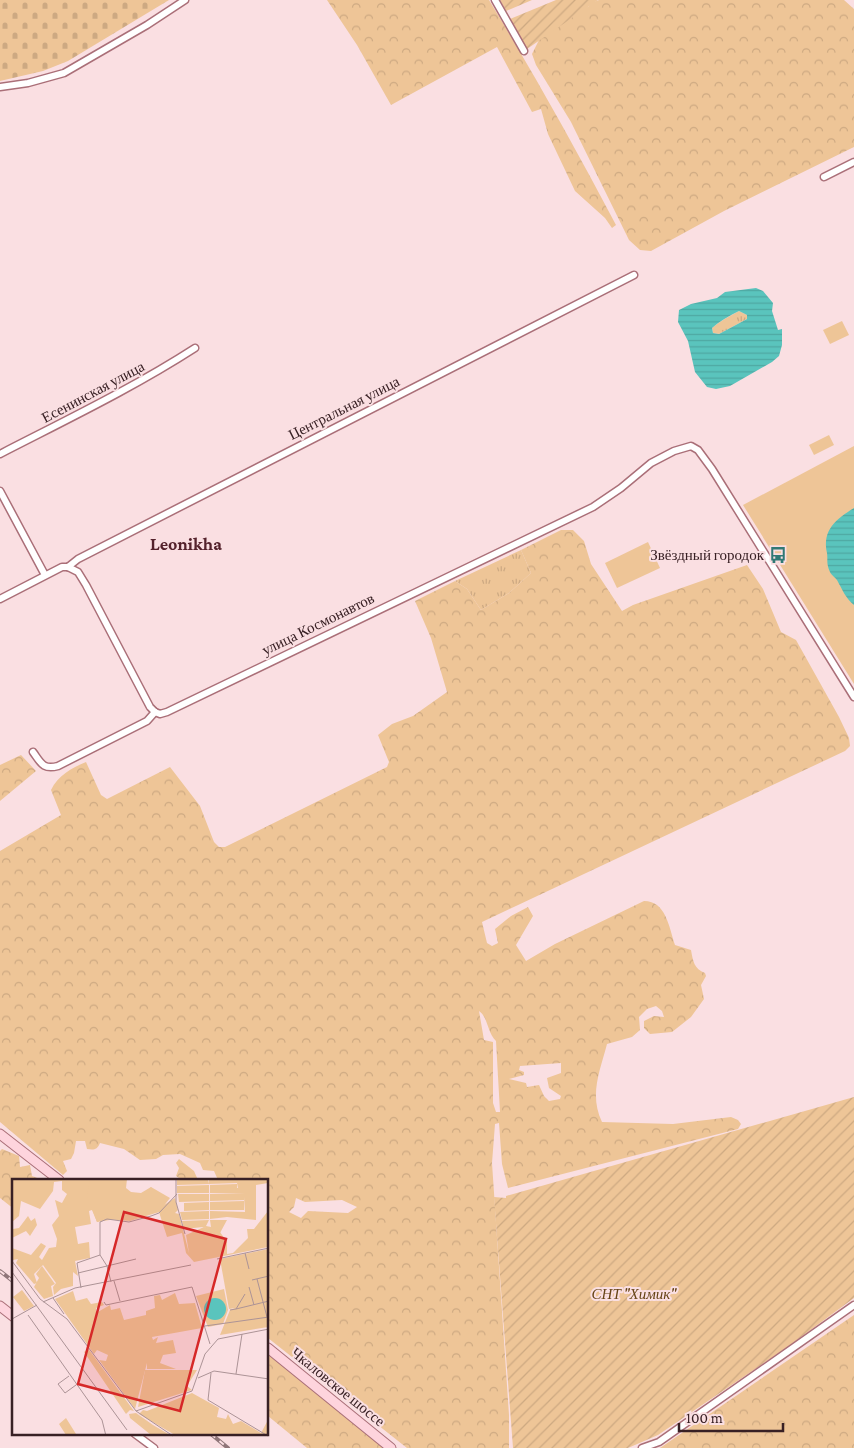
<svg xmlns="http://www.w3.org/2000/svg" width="854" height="1448" font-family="'Crimson Pro',serif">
<defs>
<pattern id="grass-tufts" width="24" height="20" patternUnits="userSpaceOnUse" patternTransform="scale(1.25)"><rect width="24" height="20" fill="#eec597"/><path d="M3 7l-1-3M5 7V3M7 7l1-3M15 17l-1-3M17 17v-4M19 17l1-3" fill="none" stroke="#cda982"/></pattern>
<pattern id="forest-crowns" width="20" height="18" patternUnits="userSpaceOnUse" patternTransform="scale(1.25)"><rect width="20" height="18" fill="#eec597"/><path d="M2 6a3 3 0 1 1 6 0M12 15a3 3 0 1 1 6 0" fill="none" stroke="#cda982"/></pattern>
<pattern id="cemetery-stones" width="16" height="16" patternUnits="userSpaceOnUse" patternTransform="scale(1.25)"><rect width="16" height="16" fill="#eec597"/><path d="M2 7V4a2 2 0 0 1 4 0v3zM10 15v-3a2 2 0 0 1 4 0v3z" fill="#cda982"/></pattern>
<pattern id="garden-furrows" width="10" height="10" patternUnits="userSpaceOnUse" patternTransform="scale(1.25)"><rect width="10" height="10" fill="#eec597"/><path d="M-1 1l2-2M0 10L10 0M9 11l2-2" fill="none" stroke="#cda982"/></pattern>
<pattern id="water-rules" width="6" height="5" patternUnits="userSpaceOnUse" patternTransform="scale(1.25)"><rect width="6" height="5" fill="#5ac4bd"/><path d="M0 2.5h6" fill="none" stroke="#4fa8a2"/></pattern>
</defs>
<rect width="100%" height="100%" fill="#fadfe2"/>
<g fill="url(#grass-tufts)">
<path d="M739 311 747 315V319L719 334 713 333 712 328C720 321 730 316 739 311Z"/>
<polygon points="521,550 531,573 509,593 481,610 467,589 455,581"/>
</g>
<g fill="url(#forest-crowns)" fill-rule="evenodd">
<path d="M327 0H489C534 74 576 149 616 225L612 228 605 218 575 191 548 134 541 109 532 112 497 47 391 105 357 45Z"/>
<polygon points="599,0 844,0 854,9 854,147 724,211 651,251 640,250 629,240 571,122 536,65 532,54 540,38 576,8 588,7 591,3"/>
<path d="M561 530H573L584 541 591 564 622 611 633 605 747 565 763 589 781 632 796 640 839 717 849 738 850 746 845 751 482 922 487 943 492 946 498 943 495 929 511 916 528 907 533 916 516 945 526 961 555 944 644 901C666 901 669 927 675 945L691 950C693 961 694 969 705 973L706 976 701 985 704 999 691 1017 672 1032 650 1034 644 1028V1021L654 1016 664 1017 662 1011 656 1006 647 1009 639 1017 640 1030 632 1037 607 1044C600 1071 589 1095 602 1122L673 1124 731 1117 738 1120 741 1124 738 1129 508 1188 502 1164 499 1123 495 1124 492 1163 509 1415V1448H407L268 1338V1209L269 1208V1203H268V1180H218L214 1171 203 1170 200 1163 180 1154 163 1155 156 1159 140 1160 124 1149 100 1143C97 1150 94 1150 87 1149L85 1141H76L74 1153 71 1159 63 1161 67 1171 63 1175 0 1122V851L61 815 51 790C58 775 72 768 86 762L101 795 107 799 170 767 200 806 214 842 219 847H225L387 767 389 762 378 735 392 724 413 716 447 692 431 638 415 601 455 581 467 589 481 610 509 593 531 573 521 550ZM479 1011C488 1017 487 1032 496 1041L500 1112H496L493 1103V1042L484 1040ZM561 1063V1073L547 1078 549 1088 561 1096 560 1099 549 1101 544 1096 539 1085 527 1087 526 1083 509 1079 524 1075V1072L519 1070 520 1066ZM296 1198 305 1202 342 1200 357 1207 348 1213 308 1211 301 1218 289 1212 294 1207Z"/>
<polygon points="21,755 36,771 0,801 0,765"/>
<polygon points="2,1149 19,1156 20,1167 30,1165 32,1176 43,1180 14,1180 14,1209 0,1198 0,1151"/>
<polygon points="179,1159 194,1171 198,1180 201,1180 182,1180 176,1176 179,1168 176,1163"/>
<polygon points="854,1315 854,1448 660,1448"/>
<polygon points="268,1354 387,1448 307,1448 268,1416"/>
</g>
<polygon fill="url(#cemetery-stones)" points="0,0 169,0 68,61 43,71 0,81"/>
<g fill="#eec597">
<polygon points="842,321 849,335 830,344 823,330"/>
<polygon points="829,435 834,445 814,455 809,445"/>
<polygon points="854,446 854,684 743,505"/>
<polygon points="648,542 660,568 617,588 605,563"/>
</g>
<g fill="url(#garden-furrows)">
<polygon points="500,0 532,0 506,11"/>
<polygon points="556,0 598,0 527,49 510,19"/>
<polygon points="854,1097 854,1298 786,1348 658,1435 628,1448 513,1448 494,1197 506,1198 506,1196"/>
</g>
<g fill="url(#water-rules)" fill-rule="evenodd">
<path d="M756 288 763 291 773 303 772 311 778 330 782 329V345L779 356 772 362 730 386 716 389 707 387 695 372 688 341 678 322 679 310 691 304 717 298 725 292ZM739 311 747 315V319L719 334 713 333 712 328C720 321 729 316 739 311Z"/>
<path d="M854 508V605C846 599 842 589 837 580 835 577 831 575 830 572 826 563 828 560 827 553 822 530 836 519 854 508Z"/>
</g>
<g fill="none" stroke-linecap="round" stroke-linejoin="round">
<g stroke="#aa6f78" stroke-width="9">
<g id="street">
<polyline points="495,0 524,51"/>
<polyline points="0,87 28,83 64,73 147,25 185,0"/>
<polyline points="824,177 854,162"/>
<path d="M0 454C66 420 133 388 195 348"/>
<polyline points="0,491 45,575"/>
<polyline points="68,567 78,559 634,275"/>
<polyline points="68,567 78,572 86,585 150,707 155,712"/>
<polyline points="0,599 62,567 68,567"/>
<polyline points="155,712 160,714 167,712 593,507 621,488 651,463 674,451 691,446 698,450 712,469 854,697"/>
<path d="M33 752C41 763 43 770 58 766L147 721 155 712"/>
<polyline points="135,1434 154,1448"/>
<polyline points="642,1448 659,1442 854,1305"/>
</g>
</g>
<g stroke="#aa6f78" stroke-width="11">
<g id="secondary">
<polyline points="0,1134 59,1180"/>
<polyline points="0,1306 14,1317"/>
<polyline points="268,1348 391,1448"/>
</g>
</g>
<use href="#street" stroke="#fff" stroke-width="6"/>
<use href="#secondary" stroke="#fed4dd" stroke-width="9"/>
<g stroke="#8f7679" stroke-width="4">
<g id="rail">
<polyline points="0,1271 14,1282"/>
<polyline points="211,1434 228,1448"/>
</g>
</g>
<use href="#rail" stroke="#fadfe2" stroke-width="2" stroke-dasharray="5.5" stroke-linecap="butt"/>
</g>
<defs>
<g id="bus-bare" transform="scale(1.35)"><path d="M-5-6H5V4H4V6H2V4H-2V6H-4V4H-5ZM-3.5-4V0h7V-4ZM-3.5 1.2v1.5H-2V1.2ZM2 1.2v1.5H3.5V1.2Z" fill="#317975" stroke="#fadfe2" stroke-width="2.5" paint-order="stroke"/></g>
</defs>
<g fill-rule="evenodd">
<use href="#bus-bare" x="778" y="555"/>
</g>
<g text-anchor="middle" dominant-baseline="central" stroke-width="4" stroke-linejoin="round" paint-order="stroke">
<g font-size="15" fill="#382024" stroke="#fadfe2">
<text transform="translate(93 392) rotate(-28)">Есенинская улица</text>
<text transform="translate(344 408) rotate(-27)">Центральная улица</text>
<text transform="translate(318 624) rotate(-26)">улица Космонавтов</text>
<text transform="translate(338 1387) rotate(39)">Чкаловское шоссе</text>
</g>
<g font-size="15" fill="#382024" stroke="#fadfe2" text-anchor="end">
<text x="764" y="555">Звёздный городок</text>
</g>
<g font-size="15" font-style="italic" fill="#664315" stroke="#fadfe2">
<text x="634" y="1294">СНТ "Химик"</text>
</g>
<g font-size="18" font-weight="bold" fill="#54222c" stroke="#fadfe2">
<text x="186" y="544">Leonikha</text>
</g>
</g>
<g transform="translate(12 1179)">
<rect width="256" height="256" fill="#fadfe2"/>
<path d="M0 0H97L112 15 130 18 139 8 149 28 163 19 166 31 163 34 167 35 177 74 174 56 192 48 208 53 215 63V75L221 74 236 59 235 50H242L256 32V68L182 83 174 74 170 54 155 58 147 33 85 43 80 31 77 32 79 45 63 48 66 65 77 63 78 79 63 82 66 97 61 93V107L49 110 42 116 41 108 44 104 31 86 22 95 25 104 22 105 4 84 6 80 1 81 0 69 19 76 29 64 34 67 27 78 30 81 37 69 44 68 45 60 40 46 47 37 43 21 50 24 55 15 50 11V2L42 3 41 12 28 30 9 22 7 37 0 43ZM16 37 19 42 23 39 25 46 18 57 14 52 0 59V47L1 50 7 49ZM61 112 64 122 75 119 79 125 90 123 92 126 84 129V134L98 126 99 131 108 129 112 141 134 136V132L143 129 142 117 148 116 150 121 163 114 167 125 183 124 190 149 140 158 141 161 146 158 144 164 161 161 164 174 151 176 148 184 164 190H135V184L123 230 87 181 94 182 96 176 85 171 82 175 43 120ZM76 170 78 172 122 232 118 231 114 235 72 173ZM180 214 207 229 205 238 214 240 216 235 221 245 229 242 249 254 256 241V256H163L127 235 131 231 135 232ZM124 234 141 246 158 256H139L118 239 117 235ZM54 239 64 255 68 256H54L47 245Z" fill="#eec597"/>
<path d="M78 0H115L114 9 119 13 129 14 139 8 158 19 147 33 118 42 93 40 85 43 75 17Z" fill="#eec597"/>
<path d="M212 110 216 131 211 145 196 148 184 117ZM10 111 22 127 12 132 1 118Z" fill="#eec597"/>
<path d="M165 0H196L197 5 165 6ZM197 0H256V4L244 6V41L215 38 198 40V32L233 33 232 18V21L198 22V15L233 14H198V6L225 5V9H226L225 4 197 5ZM197 6V14H165V7ZM166 15H197V22L167 23ZM232 22V31H198V23ZM197 23V31L172 32V24ZM197 32V40L170 41 168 33ZM197 41 194 47 199 48 198 41H215L208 54 191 48 172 50 170 42ZM256 70V148L208 156 218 131 223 129 217 130 208 80ZM30 87 43 105 39 107 41 117 32 120 22 108 27 99 24 95ZM133 191H185L175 207 180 211 126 228Z" fill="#eec597"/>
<path d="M192 130a11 11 0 1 1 22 0a11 11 0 1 1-22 0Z" fill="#5ac4bd"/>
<path fill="none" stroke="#ac9396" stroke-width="1" d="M164 0V23L173 55M233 74 237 90M88 76V43L95 40 117 43 139 37 147 34 165 15M88 76 95 87 99 103M205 80 257 69M0 82 28 120 55 140 124 232 161 257M0 93 115 251M66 94 124 80M245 100 255 138M240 101 257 97M102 102 108 122M237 108 242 126M69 109 65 84 88 76M41 119 52 135M31 123 63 109 179 86M92 123 94 126 180 108 198 165M224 130 257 122M218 131 224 130 233 115M16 136 90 241 94 257M0 140 25 126M193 147 257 138M199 194 196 221 256 257M224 195 230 155M57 197 46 205 53 214 64 206M186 199 202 192 257 200M124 232 180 212 193 175 206 160 257 150"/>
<path fill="#d62828" fill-opacity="0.15" stroke="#d62828" stroke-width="2.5" d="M112 33 214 60 168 232 66 205Z"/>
<rect width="256" height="256" fill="none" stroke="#382024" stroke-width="2.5"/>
</g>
<path d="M679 1423v8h104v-8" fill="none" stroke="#382024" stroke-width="2.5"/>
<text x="686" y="1423" font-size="15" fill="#382024" stroke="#fadfe2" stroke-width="4" paint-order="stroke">100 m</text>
</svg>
